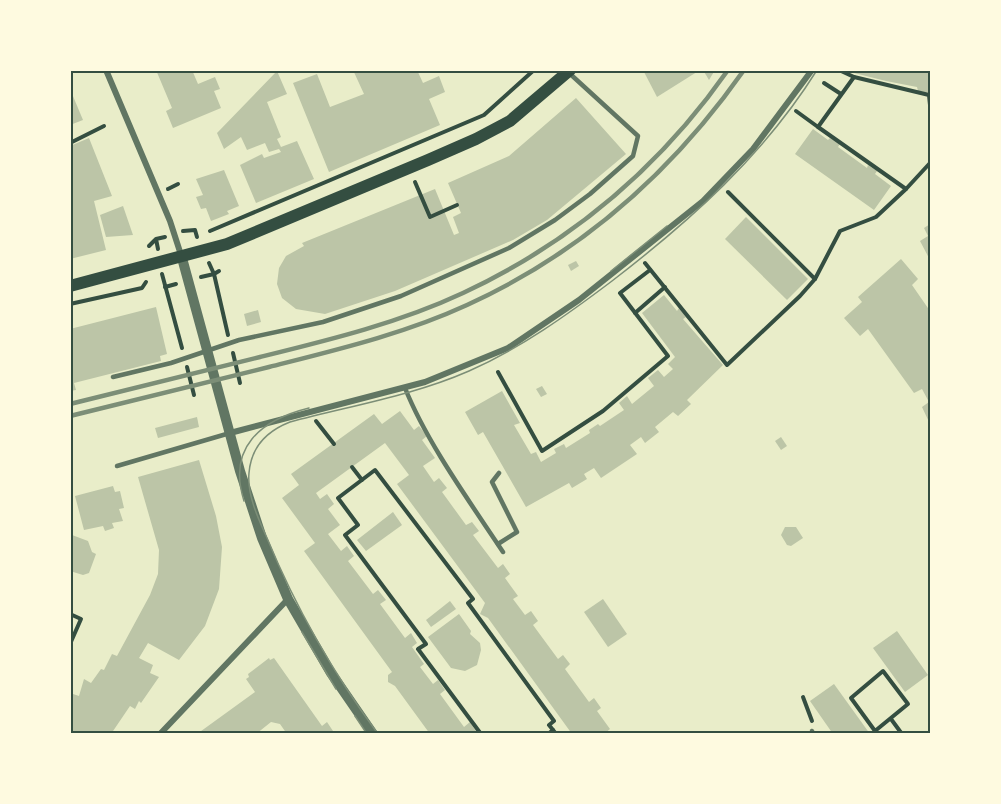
<svg xmlns="http://www.w3.org/2000/svg" width="1001" height="804" font-family="Barlow,sans-serif">
<rect width="100%" height="100%" fill="#e9edc9"/>
<g fill="#bcc5a7">
<polygon points="156,70 192,70 198,84 215,77 220,89 214,91 221,108 173,128 166,111 172,108"/>
<polygon points="353,70 417,70 423,83 439,76 445,92 429,99 440,125 329,172 293,83 317,74 330,107 364,94"/>
<polygon points="643,70 700,70 657,97"/>
<polygon points="703,70 715,70 709,80"/>
<polygon points="855,70 930,70 930,93 918,91 917,87 886,81 854,73"/>
<polygon points="277,71 287,94 267,102 281,137 277,139 281,147 297,141 314,179 256,203 240,165 262,154 264,158 281,152 279,149 269,152 265,143 247,150 241,137 224,149 217,133"/>
<polygon points="70,89 83,120 70,125"/>
<polygon points="576,98 626,154 547,220 513,240 395,291 325,314 296,309 282,298 277,284 279,268 286,256 304,246 302,243 435,189 454,235 459,233 453,217 461,213 448,183 509,156"/>
<polygon points="813,129 828,140 830,138 840,144 838,147 867,168 868,165 877,171 875,174 891,186 874,210 795,154"/>
<polygon points="89,138 112,196 94,201 106,250 70,259 70,193 73,192 70,146"/>
<polygon points="224,170 239,206 227,211 229,214 211,221 206,208 201,209 196,197 203,195 196,179"/>
<polygon points="123,206 133,235 106,237 100,215"/>
<polygon points="746,217 808,279 787,300 725,239"/>
<polygon points="930,224 930,260 920,241 928,236 924,228"/>
<polygon points="901,259 918,279 912,285 930,311 930,424 922,407 929,402 922,389 914,393 868,329 860,336 844,318 862,302 858,297"/>
<polygon points="576,261 579,266 571,271 568,265"/>
<polygon points="664,295 677,311 679,308 686,317 683,319 723,365 687,400 691,404 678,416 673,412 655,427 659,432 645,443 641,437 630,445 637,454 601,478 594,468 584,474 587,479 572,488 569,483 526,507 483,432 478,435 465,412 502,391 520,423 514,425 531,454 536,452 541,462 556,453 554,449 564,444 566,448 590,433 589,430 598,424 600,426 624,410 619,403 627,396 632,404 654,386 648,378 658,370 664,377 673,369 668,364 675,357 642,313"/>
<polygon points="156,307 167,354 160,356 161,361 74,383 76,390 70,391 70,329"/>
<polygon points="258,310 261,322 247,326 244,314"/>
<polygon points="542,386 547,394 541,397 536,389"/>
<polygon points="400,411 414,430 419,426 427,436 422,440 435,458 423,466 434,482 439,478 447,488 442,492 466,525 472,522 479,531 473,535 498,568 503,564 510,574 505,578 518,596 513,599 525,615 531,611 538,621 533,625 558,659 563,655 570,664 565,669 589,702 594,698 601,708 597,711 610,729 604,734 572,734 488,618 480,614 485,603 397,484 409,475 385,443 316,493 320,499 327,494 334,504 328,509 340,525 328,534 341,551 347,546 354,556 348,561 373,594 378,590 386,600 380,604 405,638 411,633 417,643 412,647 424,664 420,667 433,684 438,680 445,690 440,694 464,727 470,722 477,733 430,734 395,686 388,682 388,675 392,672 304,551 315,543 282,498 299,485 291,474 374,414 382,424"/>
<polygon points="197,417 199,427 158,438 155,428"/>
<polygon points="781,437 787,446 781,450 775,441"/>
<polygon points="199,460 216,516 222,547 219,589 205,626 179,660 148,643 139,658 153,665 150,673 159,677 141,703 139,701 135,709 130,706 111,734 70,734 70,700 73,694 79,696 84,679 91,683 101,669 104,670 112,654 117,656 150,595 158,574 159,550 138,477"/>
<polygon points="113,486 115,492 120,491 124,508 119,509 123,521 112,523 114,528 105,531 103,526 84,530 75,496"/>
<polygon points="393,512 402,525 366,551 357,540"/>
<polygon points="785,527 796,527 803,538 791,546 787,545 781,535"/>
<polygon points="72,535 88,541 92,552 96,554 89,573 83,575 70,571"/>
<polygon points="603,599 627,634 608,647 584,612"/>
<polygon points="450,601 456,609 431,627 426,620"/>
<polygon points="459,614 471,631 470,634 480,643 481,650 477,665 465,671 451,668 428,637"/>
<polygon points="897,631 928,675 905,692 873,648"/>
<polygon points="269,658 270,660 274,658 322,726 327,722 333,731 329,734 287,734 280,724 271,722 256,734 197,734 255,692 246,679 249,677 248,674"/>
<polygon points="834,684 870,734 833,734 810,701"/>
</g>
<g fill="none" stroke-linecap="round" stroke-linejoin="round">
<g stroke="#344e41" stroke-width="4">
<polyline points="839,70 854,77 929,95 930,105"/>
<polyline points="824,83 841,94"/>
<polyline points="796,111 818,127 854,77"/>
<polyline points="70,143 104,126"/>
<polyline points="415,182 430,217 457,205"/>
<polyline points="168,189 178,184"/>
<polyline points="906,189 930,163"/>
<polyline points="728,192 815,279 840,231 876,217 906,189 818,127"/>
<polyline points="183,231 195,230 197,237"/>
<polyline points="210,231 484,115 534,70"/>
<polyline points="149,246 155,240"/>
<polyline points="158,249 156,239 165,237"/>
<polyline points="645,263 727,365 800,296 815,279"/>
<polyline points="219,271 214,274 228,335"/>
<polyline points="162,274 182,348"/>
<polyline points="201,277 214,274 209,263"/>
<polyline points="165,287 176,284"/>
<polyline points="70,304 142,288 146,282"/>
<polyline points="635,313 665,287"/>
<polyline points="233,353 240,383"/>
<polyline points="187,367 194,395"/>
<polyline points="498,372 542,451 603,411 668,356 620,293 650,270"/>
<polyline points="316,421 334,444"/>
<polyline points="352,467 362,480"/>
<polyline points="70,614 81,619 70,644"/>
<polygon points="883,671 908,704 875,731 851,698"/>
<polyline points="803,697 812,721"/>
<polyline points="891,719 902,734"/>
<polyline points="481,734 418,649 426,644 345,535 358,525 338,498 375,470 473,599 468,603 554,721 549,725 553,730"/>
<polyline points="548,734 553,730 556,734"/>
</g>
<g stroke="#617663" stroke-width="4.5">
<polyline points="113,377 171,363 239,340 323,322 401,296 509,248 555,220 590,194 633,156 638,136 568,72"/>
<path d="M405 388C427 443 470 502 503 552"/>
<polyline points="117,466 230,433"/>
<polyline points="498,544 517,532 492,482 499,473"/>
<polyline points="812,731 813,734"/>
</g>
<g stroke="#617663" stroke-width="6">
<polyline points="106,70 170,221 182,258"/>
<polyline points="230,433 425,382 508,348 579,300 703,201 753,149 812,70"/>
<polyline points="160,734 288,599"/>
</g>
<polyline stroke="#617663" stroke-width="10" points="182,258 240,471 262,538 288,599 331,673 373,734"/>
<polyline stroke="#344e41" stroke-width="12" points="70,286 227,244 428,160 476,139 510,121 570,70"/>
<g stroke="#7c8e77" stroke-width="1.5">
<polyline points="611,271 667,226"/>
<path d="M244 501C227 447 261 420 309 408"/>
<polyline points="302,632 336,689"/>
<polyline points="355,716 367,734"/>
<path d="M378 734C333 673 296 608 267 538 258 518 247 495 249 473 251 447 267 431 290 422 349 406 412 396 469 371 521 348 567 315 612 281 690 221 764 155 817 70"/>
</g>
<g stroke="#7c8e77" stroke-width="4.5">
<path d="M70 404C134 388 197 372 260 357 329 340 399 323 463 293 570 243 660 167 728 70"/>
<path d="M70 416C137 400 203 383 269 367 336 350 404 334 467 305 581 253 673 171 744 70"/>
</g>
</g>
<rect width="1001" height="804" fill="none" stroke="#fefae0" stroke-width="144"/>
<rect x="72" y="72" width="857" height="660" fill="none" stroke="#344e41" stroke-width="2"/>
</svg>
